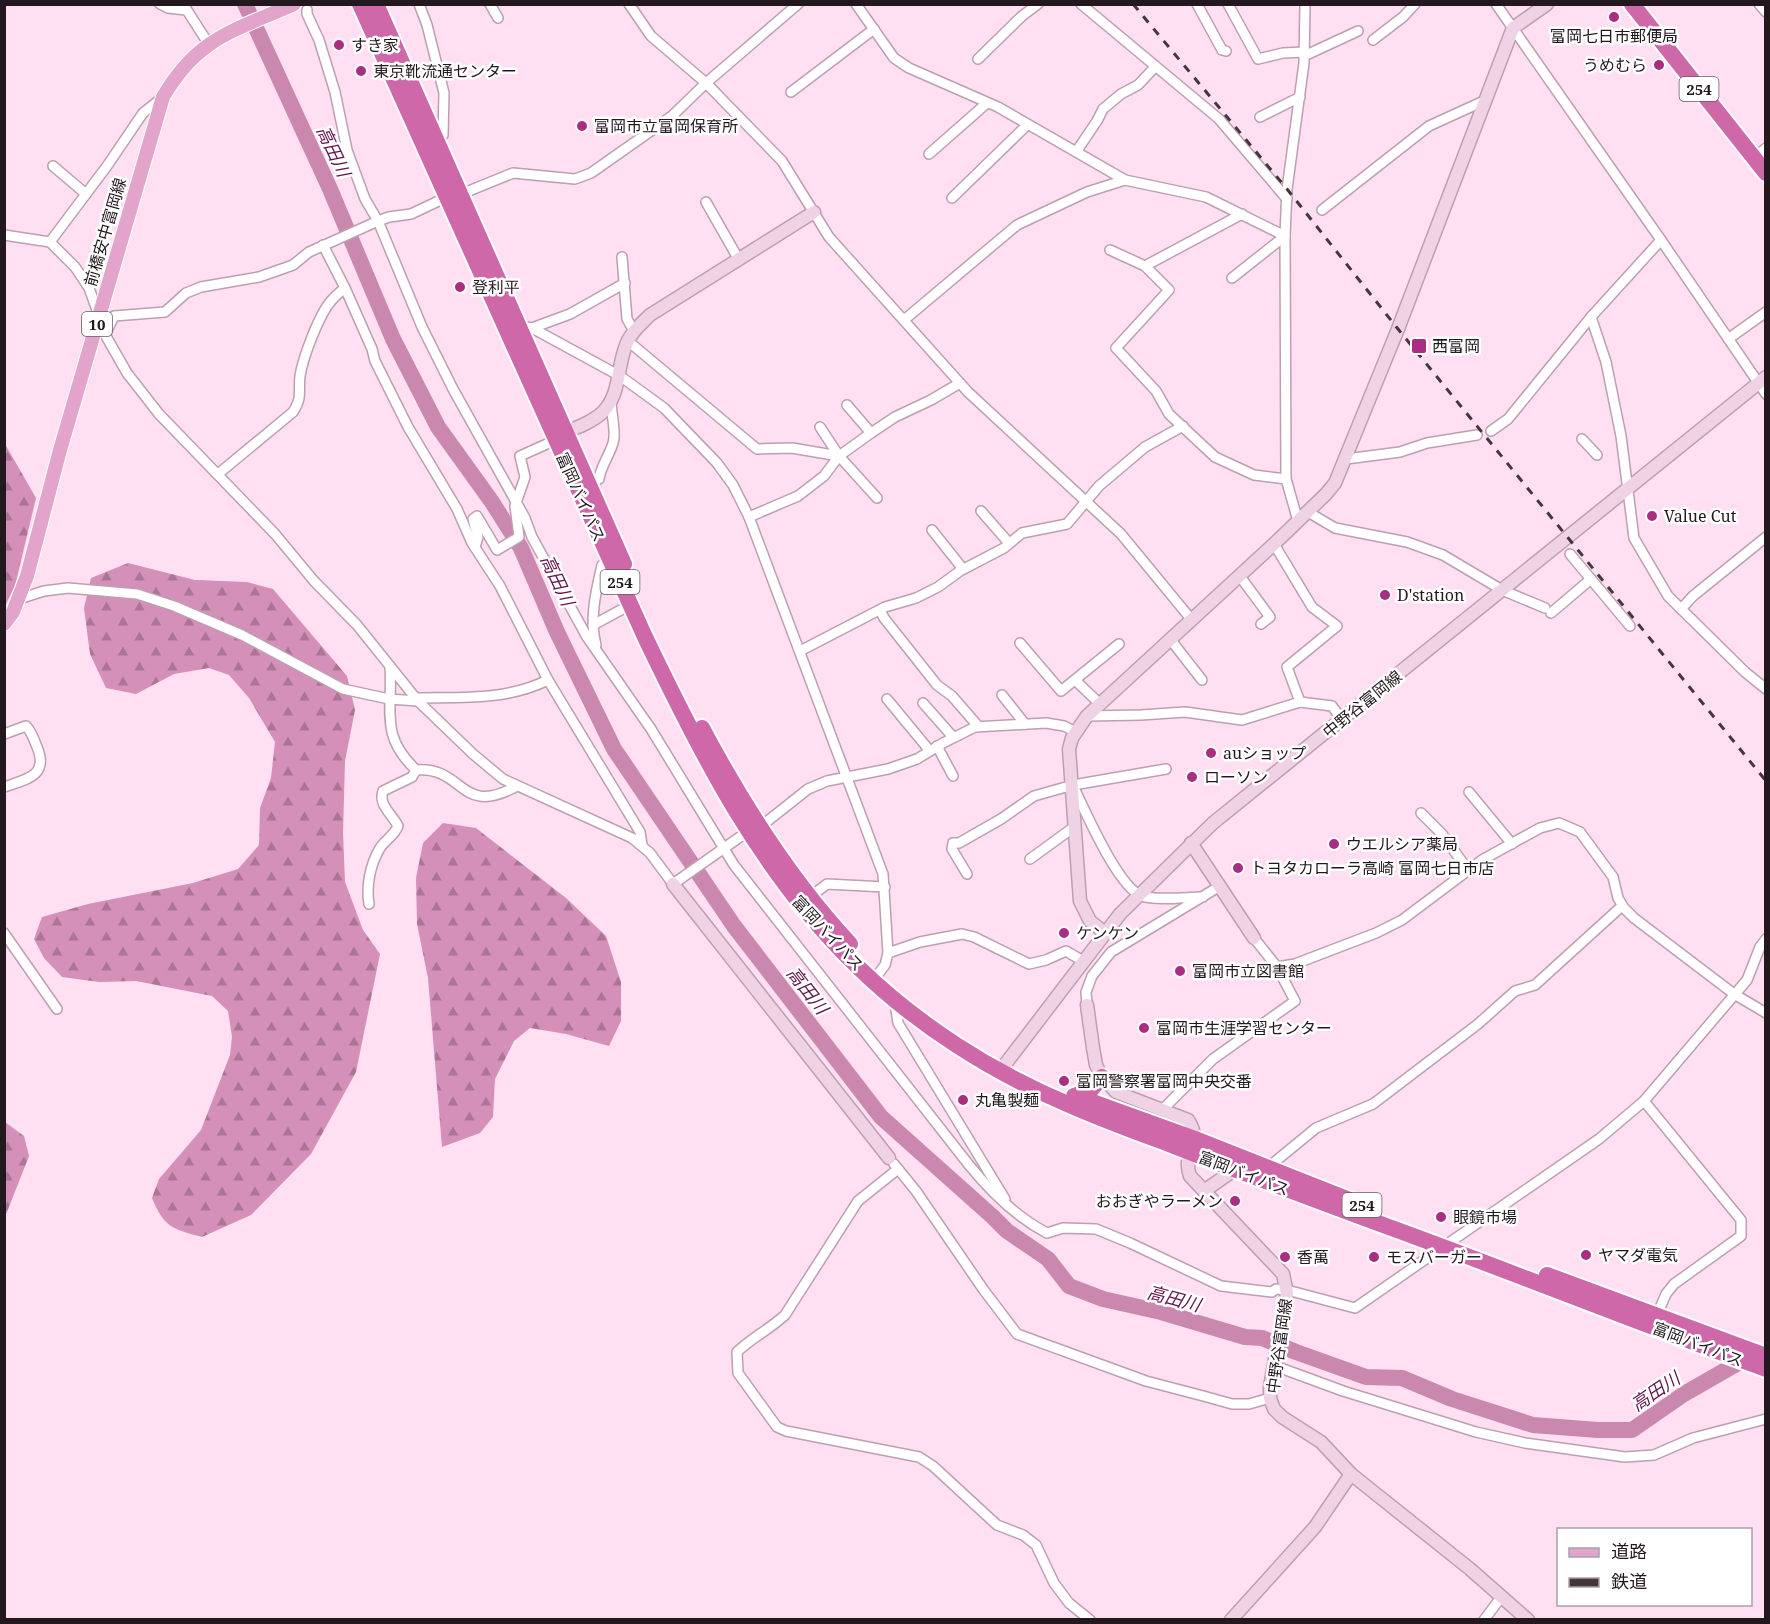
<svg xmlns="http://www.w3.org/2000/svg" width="1770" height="1624" font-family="'Noto Serif','Noto Sans JP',serif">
<defs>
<pattern id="forest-firs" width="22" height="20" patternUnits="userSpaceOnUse" patternTransform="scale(1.5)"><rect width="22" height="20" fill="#d490b8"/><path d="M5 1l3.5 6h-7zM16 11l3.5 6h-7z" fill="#ac7595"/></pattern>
</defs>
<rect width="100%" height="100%" fill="#ffdff1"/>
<g fill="url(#forest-firs)">
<polygon points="5,444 36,498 15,586 5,606"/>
<path d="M128 563 195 580 247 582 273 589 347 676 355 710 345 761 343 833 345 882 363 930 380 954 356 1072 311 1154 251 1215 202 1237C172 1229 164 1227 152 1198L159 1179 201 1130 230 1055 232 1037 228 1011 212 996 136 981 99 982 62 977 44 958 34 939 42 917 88 904 193 883 238 869 259 845 260 808 271 778 275 742 249 698 229 675 209 668 174 674 136 694 106 688 90 654 84 608 91 578Z"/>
<polygon points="443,823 476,828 566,898 606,936 621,982 621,1021 609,1046 566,1034 530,1028 514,1041 495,1079 493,1117 480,1133 442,1147 428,978 417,924 416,878 423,843"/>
<polygon points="5,1122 24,1136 29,1156 5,1217"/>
</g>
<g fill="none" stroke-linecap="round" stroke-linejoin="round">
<polyline stroke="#cb88af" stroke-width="16" points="245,4 330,189 393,339 438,427 492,502 521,548 557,632 614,749 734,926 881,1117 993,1217 1007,1231 1048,1259 1069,1286 1103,1299 1161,1312 1245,1337 1262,1338 1296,1352 1366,1377 1402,1378 1452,1399 1533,1425 1598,1430 1632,1430 1684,1394 1752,1355"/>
<g stroke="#bd9fb0" stroke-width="12">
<g id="street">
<polyline points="160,4 168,8 186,10"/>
<polyline points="183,4 208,43"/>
<polyline points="419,4 427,25 444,93 443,135 435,138"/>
<polyline points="490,4 498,18"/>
<polyline points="629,4 651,36 706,83 782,161 829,237 968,392 1121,534 1191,619"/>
<polyline points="856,4 894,58 909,68 998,107 1125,180 1206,197 1285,236 1232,278"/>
<polyline points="1081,4 1219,119 1287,199"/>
<polyline points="1197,4 1222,50 1226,51"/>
<polyline points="1228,4 1258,59 1283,53 1304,52"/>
<polyline points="1496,4 1661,240 1766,394"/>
<polyline points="1759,4 1766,12"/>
<path d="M307 10V14L319 40 335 92 347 150 365 199 378 221 422 327 453 389 525 518 532 537 587 637 651 729 734 865 969 1165C991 1192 1016 1217 1047 1233L1063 1228 1096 1229 1130 1243 1221 1286 1272 1292 1276 1289 1287 1290 1355 1308 1599 1139 1644 1101 1747 980 1760 947 1766 939"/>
<polyline points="1373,40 1403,17 1415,4"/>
<polyline points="1304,56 1358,31"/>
<polyline points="978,59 1022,16 1038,4"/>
<polyline points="791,92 874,29"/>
<polyline points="1260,117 1300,97"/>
<polyline points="1076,152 1097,121 1103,109 1121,94 1138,85 1155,67"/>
<polyline points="929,154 987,103"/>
<polyline points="1754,158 1766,148"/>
<polyline points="53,166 86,194"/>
<polyline points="459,195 513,173 575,179 591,173 672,116 706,83 798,4"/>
<polyline points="952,198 1027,125"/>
<polyline points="706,202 739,260"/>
<polyline points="1322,210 1429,126 1486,100"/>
<polyline points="4,235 50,242 75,267 89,288 107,338 127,373 159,414 275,534 314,581 357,625 418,701 473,754 503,779 632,838 650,853 673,884 747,832 760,827 808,789 827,781 888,769 917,759 943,743 975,727 1046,723 1064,726 1076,732"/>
<polyline points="50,242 107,166 143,113 162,98"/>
<polyline points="323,245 345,288 372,349 375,361 408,427 457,509 472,543 500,586 548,680 640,832 642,845"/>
<polyline points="1110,250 1145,266 1169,290 1116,348 1156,391 1169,414 1215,457 1254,475 1286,479"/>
<polyline points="622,257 627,319 634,331"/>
<polyline points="1145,266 1242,214"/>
<polyline points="1591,317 1606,362 1621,436 1634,538 1668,596 1745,672 1766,689"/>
<polyline points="904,320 1017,225 1087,192 1125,180"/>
<polyline points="519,326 532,328 620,376 664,408 717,463 733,485 749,517 883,874 888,953 885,965 879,973"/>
<polyline points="532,328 570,314 625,283"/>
<polyline points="105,335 114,316 165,312 186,293 201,287 259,277 279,270 293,265 309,252 378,221 389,217 411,214 447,197"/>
<polyline points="1728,339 1766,312"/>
<polyline points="628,341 757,449 792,448 839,456 877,498"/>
<polyline points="847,405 871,433"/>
<polyline points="820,427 839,456"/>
<polyline points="1491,431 1508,419 1591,317 1661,240"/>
<polyline points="1582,439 1597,455"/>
<polyline points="1346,459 1400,452 1427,443 1477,435"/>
<path d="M218 474 293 412C303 396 298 392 300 376 303 357 319 315 331 301 335 296 340 292 345 288"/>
<path d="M589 485 599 479C601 464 613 451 614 438 615 426 611 412 611 400"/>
<polyline points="981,511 1009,543"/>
<polyline points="1308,512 1335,528 1407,542 1443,555 1502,590 1545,608"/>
<polyline points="749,517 798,496 824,476 839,456 871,433 895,417 931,400 960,383"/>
<polyline points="1298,521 1286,479 1285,236 1287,189 1304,63 1305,4"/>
<polyline points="932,530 963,569"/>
<polyline points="1274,544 1312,607 1337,626 1287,667 1300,702"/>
<polyline points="475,547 478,537 473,519 477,516 497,550 519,537 515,506 525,477 520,456 549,443 554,437"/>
<polyline points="1570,554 1630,626"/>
<polyline points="1239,575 1270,617 1261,624"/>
<polyline points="19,599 44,591 68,588 137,594 174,606 242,635 343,689 389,699 418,701"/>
<polyline points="1681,609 1693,596 1766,537"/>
<polyline points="880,610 884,618 937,685 952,696 978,726"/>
<polyline points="1551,613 1591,579"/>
<polyline points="593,625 630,605"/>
<polyline points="1170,639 1202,680"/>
<polyline points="1020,643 1061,691 1119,644"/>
<path d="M596 645C589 619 596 591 602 565L610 561"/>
<polyline points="800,651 885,607 916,598 938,587 960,571 1004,548 1022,533 1067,524 1099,486 1145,447 1183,426"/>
<path d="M390 667C393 710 379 735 416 770 465 766 459 818 517 786"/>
<polyline points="1075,680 1100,704"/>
<polyline points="1002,695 1025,724"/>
<path d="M415 698C462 697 505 701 548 680"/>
<polyline points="887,699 930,751"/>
<polyline points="923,703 953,737"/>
<polyline points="1087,716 1141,715 1185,712 1242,720 1300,702 1332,706 1342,720"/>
<path d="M4 734 26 726C32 732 34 740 37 747 49 776 27 779 4 787"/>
<polyline points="937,746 953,776"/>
<path d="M1073 786C1085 810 1118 888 1142 896 1157 901 1186 897 1203 897"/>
<polyline points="1469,792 1512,844"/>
<polyline points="1421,813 1442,834 1468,870"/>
<polyline points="1030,859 1074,827"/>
<polyline points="967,874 952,849 953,843 959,843 1001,819 1034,796 1073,785 1166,769"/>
<polyline points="810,897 827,884 885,887"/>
<path d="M369 904C366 886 370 865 380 848 385 840 394 836 398 826 392 814 378 805 383 791L412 777 416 770"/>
<polyline points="4,933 57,1009"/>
<polyline points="1254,938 1277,967 1295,964 1376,933 1402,920 1482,860 1540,828 1559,823 1580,832 1613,877 1618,898 1624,908 1634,918 1734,994 1766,1013"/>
<polyline points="888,953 920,942 962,934 974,937 1029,964 1046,960 1066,951 1083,961"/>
<polyline points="900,1004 896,1010 898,1023 1005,1199"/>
<polyline points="1087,1005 1086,992 1092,976 1111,952 1220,886"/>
<polyline points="1644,1101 1741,1220 1741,1236 1674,1284 1666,1294 1657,1315"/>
<polyline points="1162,1110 1213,1059 1295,1001 1277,967"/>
<polyline points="894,1164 916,1191 983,1289 1017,1334 1146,1381 1207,1397 1232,1404 1249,1404 1270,1398"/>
<path d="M898 1169 858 1201 785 1315C770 1329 753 1337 737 1352L738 1373 777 1427 786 1431 919 1457 933 1466 997 1525 1023 1535 1036 1545 1054 1583 1069 1603 1090 1620"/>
<polyline points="1266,1169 1316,1128 1373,1104 1478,1024 1515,991 1535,985 1622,906"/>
<polyline points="1275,1366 1343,1391 1476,1432 1525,1443 1625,1457 1654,1455 1693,1438 1766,1419"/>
<polyline points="1484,1620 1502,1596"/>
</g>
</g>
<g stroke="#bd9fb0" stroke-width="15">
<g id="secondary">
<path d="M558 435C573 429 592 423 604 411 620 393 617 370 625 348 629 334 640 325 650 315L814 212"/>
<polyline points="1191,843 1254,938"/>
<polyline points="673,884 889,1158"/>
<polyline points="1105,933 1090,921 1080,901 1069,749 1072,738 1087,716 1274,544 1326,494 1335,483 1398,329 1513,28 1547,4"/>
<path d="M1087 1005 1093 1048 1096 1065 1102 1077 1116 1092 1188 1120C1204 1143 1181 1152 1190 1176L1283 1274 1287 1293 1270 1387V1398L1274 1409 1282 1417 1321 1442 1351 1474 1470 1569 1528 1620"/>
<polyline points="1000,1071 1120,914 1213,823 1766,377"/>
<polyline points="1204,1191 1234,1170"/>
<polyline points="1231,1620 1315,1527 1351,1474"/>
</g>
</g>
<g stroke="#fff" stroke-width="16">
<path id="primary" d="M4 624 13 612 27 576 60 450 163 97C198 37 234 31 294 4"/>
</g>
<g stroke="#fff" stroke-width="20">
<g id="highway">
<path d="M360 4 645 637C702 756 761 873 856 965 917 1025 993 1073 1072 1106 1104 1120 1137 1132 1169 1144 1241 1172 1313 1199 1386 1226 1513 1272 1638 1323 1766 1369"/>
<polyline points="376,4 624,564"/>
<polyline points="1632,4 1766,173"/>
<path d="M702 728C743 805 790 880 850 944"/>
<polyline points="1074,1096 1090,1091 1102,1077"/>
<polyline points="1087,1100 1195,1139 1357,1203"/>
<polyline points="1547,1275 1766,1356"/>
</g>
</g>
<use href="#street" stroke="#fff" stroke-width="9"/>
<use href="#secondary" stroke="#f0d2e5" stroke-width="12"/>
<use href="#primary" stroke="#e2a4cb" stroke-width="14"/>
<use href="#highway" stroke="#ce68a8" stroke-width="16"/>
<polyline stroke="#44363d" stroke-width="3" stroke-dasharray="8 8" stroke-linecap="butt" points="1133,4 1287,189 1398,329 1766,781"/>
</g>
<g fill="#a92e82" stroke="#fff" stroke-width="2">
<circle cx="1614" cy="17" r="6"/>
<circle cx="339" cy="45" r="6"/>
<circle cx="1659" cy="65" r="6"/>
<circle cx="361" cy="71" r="6"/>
<circle cx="582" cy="126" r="6"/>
<circle cx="460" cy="287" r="6"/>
<rect x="1411" y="338" width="16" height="16" rx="3"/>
<circle cx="1652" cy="516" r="6"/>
<circle cx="1385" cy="595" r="6"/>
<circle cx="1211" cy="753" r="6"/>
<circle cx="1192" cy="777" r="6"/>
<circle cx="1334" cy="844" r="6"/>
<circle cx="1238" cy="868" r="6"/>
<circle cx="1064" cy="933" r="6"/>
<circle cx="1180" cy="971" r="6"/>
<circle cx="1144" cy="1028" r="6"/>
<circle cx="1064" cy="1081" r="6"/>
<circle cx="963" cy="1100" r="6"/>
<circle cx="1235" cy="1201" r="6"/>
<circle cx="1441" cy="1217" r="6"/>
<circle cx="1586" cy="1255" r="6"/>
<circle cx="1285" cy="1257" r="6"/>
<circle cx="1374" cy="1257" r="6"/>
</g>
<g text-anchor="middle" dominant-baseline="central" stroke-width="5" stroke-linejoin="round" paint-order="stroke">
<g fill="#fff" stroke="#655d62" stroke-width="1.5">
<rect x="1679.5" y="77" width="39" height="24" rx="4.5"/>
<rect x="82" y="312" width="30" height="24" rx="4.5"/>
<rect x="600.5" y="570" width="39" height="24" rx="4.5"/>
<rect x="1342.5" y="1193" width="39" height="24" rx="4.5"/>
</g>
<g font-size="15" font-weight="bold" fill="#23181e">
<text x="1699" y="89">254</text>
<text x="97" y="324">10</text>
<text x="620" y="582">254</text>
<text x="1362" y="1205">254</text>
</g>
<g font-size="16" fill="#23181e" stroke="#fff" text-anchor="start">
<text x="1614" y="36" text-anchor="middle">富岡七日市郵便局</text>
<text x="351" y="45">すき家</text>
<text x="1647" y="65" text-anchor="end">うめむら</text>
<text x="373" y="71">東京靴流通センター</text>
<text x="594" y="126">富岡市立富岡保育所</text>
<text x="472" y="287">登利平</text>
<text x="1432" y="346">西富岡</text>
<text x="1664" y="516">Value Cut</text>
<text x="1397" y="595">D'station</text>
<text x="1223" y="753">auショップ</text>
<text x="1204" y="777">ローソン</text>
<text x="1346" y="844">ウエルシア薬局</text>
<text x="1250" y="868">トヨタカローラ高崎 富岡七日市店</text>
<text x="1076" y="933">ケンケン</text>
<text x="1192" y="971">富岡市立図書館</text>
<text x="1156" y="1028">富岡市生涯学習センター</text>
<text x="1076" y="1081">富岡警察署富岡中央交番</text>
<text x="975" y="1100">丸亀製麺</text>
<text x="1223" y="1201" text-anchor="end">おおぎやラーメン</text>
<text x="1453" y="1217">眼鏡市場</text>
<text x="1598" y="1255">ヤマダ電気</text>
<text x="1297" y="1257">香萬</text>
<text x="1386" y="1257">モスバーガー</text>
</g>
<g font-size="16" fill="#23181e" stroke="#fff">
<text transform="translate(105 232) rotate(-74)">前橋安中富岡線</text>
<text transform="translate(581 497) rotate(66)">富岡バイパス</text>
<text transform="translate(1362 704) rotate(-39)">中野谷富岡線</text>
<text transform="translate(828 933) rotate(47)">富岡バイパス</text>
<text transform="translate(1244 1173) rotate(21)">富岡バイパス</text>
<text transform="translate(1698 1344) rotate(21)">富岡バイパス</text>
<text transform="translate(1279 1346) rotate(-82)">中野谷富岡線</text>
</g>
<g font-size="18" font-style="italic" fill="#65164d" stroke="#fff">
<text transform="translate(334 151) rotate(65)">高田川</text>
<text transform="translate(558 580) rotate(65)">高田川</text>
<text transform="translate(808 990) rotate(52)">高田川</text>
<text transform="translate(1174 1298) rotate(15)">高田川</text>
<text transform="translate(1655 1391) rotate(-34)">高田川</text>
</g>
</g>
<rect width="1770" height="1624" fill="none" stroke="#23181e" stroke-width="12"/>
<rect x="1557" y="1528" width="195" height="78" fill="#ffffff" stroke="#a7a3a5" stroke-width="1.5"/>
<rect x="1569" y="1548" width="30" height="9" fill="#e2a4cb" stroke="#a7a3a5" stroke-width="1.5"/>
<text x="1611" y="1558" font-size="18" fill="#23181e">道路</text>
<rect x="1569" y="1578" width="30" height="9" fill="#44363d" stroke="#a7a3a5" stroke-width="1.5"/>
<text x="1611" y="1588" font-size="18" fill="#23181e">鉄道</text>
</svg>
